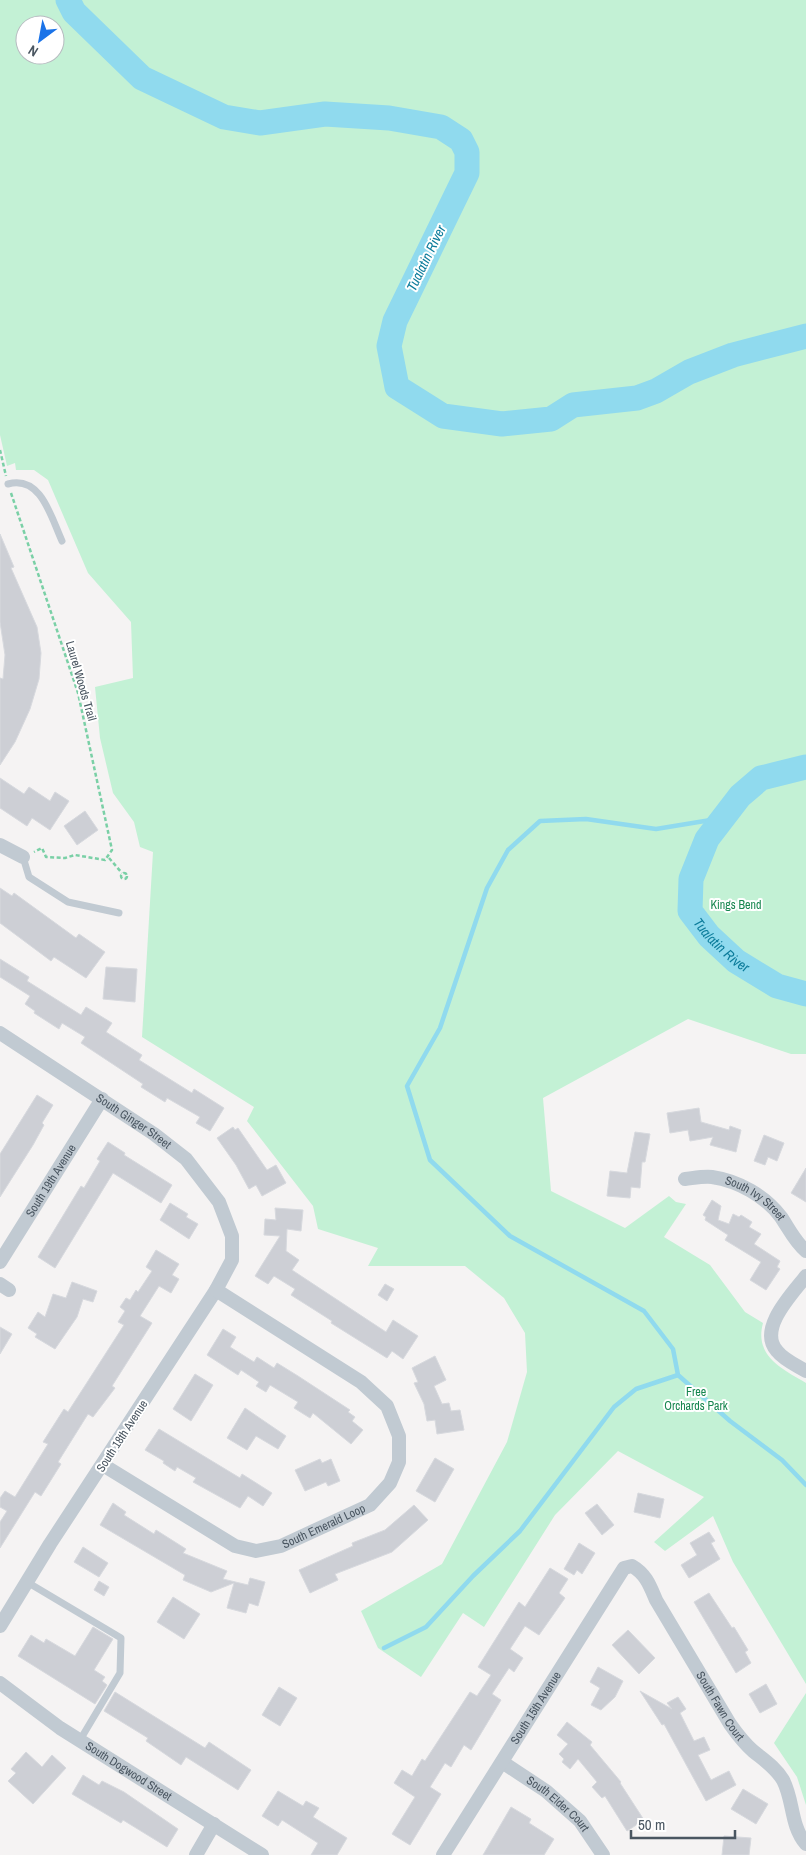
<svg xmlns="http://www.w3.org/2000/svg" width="806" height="1855" font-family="'Archivo Narrow',sans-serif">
<rect width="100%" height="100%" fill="#f5f3f3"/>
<g fill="#c3f1d5" fill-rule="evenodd">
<path d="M0 0H806V1054H791L688 1019 543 1098 551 1191 625 1228 669 1196 676 1202 686 1204 664 1237 710 1265 745 1312 763 1323C754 1356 782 1369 806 1383V1684L733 1562 713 1516 665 1551 654 1542 704 1497 618 1451 555 1515 484 1627 463 1613 421 1677 378 1648 361 1611 442 1564 507 1442 527 1372 525 1333 504 1298 465 1266H368L378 1248 318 1229 313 1206 247 1121 254 1107 142 1037 153 852 140 847 134 822 113 793 100 738 95 687 133 678 131 622 88 573 48 480 34 470H16L15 463 7 466 0 435ZM25 25H55V55H25Z"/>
<polygon points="806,1693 806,1805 797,1777 774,1743"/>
</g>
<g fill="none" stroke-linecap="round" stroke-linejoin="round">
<g stroke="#90daee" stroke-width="4.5">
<polyline points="723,818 656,829 586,819 540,821 508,850 487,888 440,1028 407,1086 430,1160 510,1236 644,1311 673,1349 678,1375 730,1421 782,1460 806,1485"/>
<polyline points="384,1648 426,1627 473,1576 520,1531 614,1407 636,1389 678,1375"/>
</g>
<g stroke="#90daee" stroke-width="25">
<polyline points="68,0 74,12 142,78 224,117 260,123 325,114 389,118 441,127 461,140 467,152 467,173 395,321 389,346 397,387 443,416 502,424 551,419 573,405 637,398 656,391 689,372 733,355 806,336"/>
<path id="s1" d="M806 767 761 778 740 796 707 839 691 879 690 911 709 936 736 961 777 986 806 994"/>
</g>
</g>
<g fill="#cdcfd5" stroke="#d7d9de">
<polygon points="0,534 14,567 11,568 37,627 41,653 39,679 30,709 15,742 0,765 0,678 3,679 5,655 0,622"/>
<polygon points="0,778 24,794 29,787 50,801 55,792 69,801 50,830 32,818 27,826 0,808"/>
<polygon points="85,811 98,830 77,845 64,826"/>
<polygon points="0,888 12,896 14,893 76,938 79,934 105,952 86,978 54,957 51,961 0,923"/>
<polygon points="0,959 29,977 27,981 81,1015 86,1007 112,1023 106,1032 142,1055 139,1060 192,1093 194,1089 224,1108 210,1131 196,1123 200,1117 167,1098 165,1102 141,1087 143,1084 81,1043 85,1037 62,1023 59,1029 34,1013 35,1011 25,1004 30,996 0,977"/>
<polygon points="106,967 137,969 135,1002 103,999"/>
<polygon points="37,1095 53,1105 42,1123 44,1125 33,1145 0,1197 0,1154"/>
<polygon points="699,1108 701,1122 729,1130 730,1126 741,1130 736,1152 710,1145 713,1137 690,1141 688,1130 670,1133 667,1113"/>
<polygon points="233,1127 235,1130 238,1128 267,1170 276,1165 286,1183 262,1196 256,1185 249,1189 236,1165 217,1138"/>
<polygon points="635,1132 650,1134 645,1162 642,1162 640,1188 631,1187 630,1198 607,1196 610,1171 627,1173"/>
<polygon points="764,1135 784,1143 777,1161 768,1157 765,1165 754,1161"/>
<polygon points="108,1142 125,1153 124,1155 172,1185 161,1203 113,1173 55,1268 38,1257 81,1186 84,1188 100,1161 97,1159"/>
<polygon points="806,1168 806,1202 791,1193"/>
<polygon points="712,1200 721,1206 718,1220 729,1224 733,1214 739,1217 741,1215 752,1222 749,1227 761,1234 754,1244 780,1261 777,1267 780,1269 766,1290 750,1280 761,1262 725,1240 728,1235 705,1220 706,1217 703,1215"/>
<polygon points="170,1203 188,1214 186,1217 198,1224 189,1239 160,1220"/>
<polygon points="275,1208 303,1210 301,1231 287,1229 286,1251 299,1260 292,1270 386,1332 393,1320 418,1336 403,1359 392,1351 387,1358 331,1323 332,1321 291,1295 295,1289 274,1276 268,1284 255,1276 280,1236 264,1235 265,1219 276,1220"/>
<polygon points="156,1250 179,1264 172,1275 179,1279 171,1293 159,1286 140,1316 152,1323 112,1386 115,1388 93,1417 88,1414 58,1462 61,1464 41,1496 35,1492 0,1548 0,1522 7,1511 0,1507 0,1498 5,1491 15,1497 48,1444 43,1442 64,1409 68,1412 88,1381 124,1325 118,1322 125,1311 120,1307 126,1298 130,1300 136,1290 138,1292 152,1271 146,1267"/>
<polygon points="72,1282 97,1291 93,1302 83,1299 77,1317 55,1349 35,1337 37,1334 28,1328 38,1312 45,1317 53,1294 66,1298"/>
<polygon points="385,1284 394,1289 387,1301 378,1295"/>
<polygon points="0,1327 12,1334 0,1354"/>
<polygon points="223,1329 236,1337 230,1347 254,1362 257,1357 274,1368 277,1363 298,1376 350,1410 348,1412 355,1417 352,1421 363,1430 351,1444 313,1413 310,1418 294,1408 298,1402 270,1385 266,1392 256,1386 259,1382 241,1370 238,1375 207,1355"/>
<polygon points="435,1356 446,1380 434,1386 442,1404 449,1403 451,1411 460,1410 464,1430 437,1434 435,1420 427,1421 424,1404 414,1383 418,1382 412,1368"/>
<polygon points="195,1374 213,1385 191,1421 173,1409"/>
<polygon points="245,1408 286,1436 278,1449 256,1436 247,1450 227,1438"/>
<polygon points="159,1429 240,1478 242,1474 272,1493 263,1506 248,1496 240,1508 193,1482 196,1478 177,1467 175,1471 163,1463 164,1461 145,1450"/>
<polygon points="435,1458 454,1469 435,1502 416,1491"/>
<polygon points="320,1459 322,1463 331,1459 340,1481 328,1486 326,1482 305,1491 295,1470"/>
<polygon points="638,1493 664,1499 660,1518 634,1512"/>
<polygon points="113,1503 126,1512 124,1515 154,1534 156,1530 186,1549 183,1553 227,1571 223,1579 248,1585 250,1578 265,1582 258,1606 249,1603 246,1613 227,1608 234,1583 211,1592 183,1580 185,1575 100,1525"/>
<polygon points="597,1504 614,1525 602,1535 585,1513"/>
<polygon points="414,1505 428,1520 392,1552 335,1574 338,1580 310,1593 299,1570 353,1546 352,1543 385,1530"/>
<polygon points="709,1532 715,1541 711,1543 720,1559 689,1578 681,1565 697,1555 690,1543"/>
<polygon points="579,1543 595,1553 582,1574 577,1570 574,1575 564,1569"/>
<polygon points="83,1547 108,1563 99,1577 74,1562"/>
<polygon points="550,1568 568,1579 559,1593 565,1598 539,1635 525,1626 510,1649 523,1658 514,1672 509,1668 492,1694 501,1700 471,1750 464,1745 451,1767 445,1763 430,1787 441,1794 410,1845 392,1834 415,1797 394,1783 402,1770 412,1776 422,1759 425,1761 470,1692 477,1696 491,1675 478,1667 519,1602 525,1607"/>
<polygon points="99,1581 109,1587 104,1596 94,1590"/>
<polygon points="709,1593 732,1628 734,1627 748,1650 745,1652 751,1663 736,1673 694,1602"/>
<polygon points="173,1597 200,1614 184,1639 157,1622"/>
<polygon points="93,1627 113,1639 94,1670 105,1677 102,1681 107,1685 95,1704 18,1656 31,1635 44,1643 46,1639 75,1656"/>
<polygon points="628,1630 655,1658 639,1674 612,1645"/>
<polygon points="598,1667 623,1681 615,1697 601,1710 591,1705 600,1688 590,1682"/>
<polygon points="766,1684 777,1704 760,1713 749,1694"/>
<polygon points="279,1687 297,1698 280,1726 262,1715"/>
<polygon points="640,1691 672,1709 667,1703 678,1697 686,1709 680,1713 694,1741 704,1737 710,1750 698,1755 711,1780 729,1771 736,1785 706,1801 664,1724 662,1725"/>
<polygon points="115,1692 205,1748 209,1742 251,1770 238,1790 186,1757 181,1765 146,1741 148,1738 104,1711"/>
<polygon points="567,1722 592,1742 590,1745 621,1782 620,1783 644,1820 627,1831 605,1796 602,1798 592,1787 597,1782 578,1759 570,1769 562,1762 564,1759 559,1754 568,1744 557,1735"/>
<polygon points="26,1752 42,1767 52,1755 66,1768 33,1804 8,1781 16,1773 11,1769"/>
<polygon points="83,1775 99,1785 102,1781 124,1792 178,1829 167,1847 123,1820 121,1823 72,1794"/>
<polygon points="743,1789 768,1804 756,1824 731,1809"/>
<polygon points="278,1791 303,1806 306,1801 319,1808 313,1817 347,1838 337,1855 311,1855 318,1843 282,1820 278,1826 262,1816"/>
<polygon points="511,1807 531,1819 529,1823 554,1839 544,1855 483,1855"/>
<polygon points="724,1836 751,1838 749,1855 722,1855"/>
</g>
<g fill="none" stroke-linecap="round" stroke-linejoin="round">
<g stroke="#7ad0a6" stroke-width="2.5" stroke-dasharray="4 2.5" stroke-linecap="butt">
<polyline points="0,450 6,476"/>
<polyline points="11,493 78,693 112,850 105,860 75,855 65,858 46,857 42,848 34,852"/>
<polyline points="109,858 122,873"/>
<circle cx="124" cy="876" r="3"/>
</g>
<g stroke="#c1cad2" stroke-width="7">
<path d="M8 484C41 475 51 517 62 541"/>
<polyline points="23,857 29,877 68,902 119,913"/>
<polyline points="27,1582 121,1638 120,1673 80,1740"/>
</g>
<g stroke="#c1cad2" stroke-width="14">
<polyline points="0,845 23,857"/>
<path id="s2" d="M0 1033 154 1134 186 1159 219 1202 232 1236V1260L216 1290 50 1544 0 1626"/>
<path id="s3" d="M685 1179C694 1178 704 1176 712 1177 739 1181 765 1196 781 1217 789 1229 795 1242 806 1251"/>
<path id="s4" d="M0 1262 102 1099"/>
<path d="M806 1276C793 1293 757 1329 777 1351 784 1360 796 1365 806 1371"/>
<polyline points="0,1284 9,1290"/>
<path id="s5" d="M103 1465 235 1546 256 1551 281 1546 370 1505 390 1483 399 1462V1436L387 1406 361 1382 216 1290"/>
<path id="s6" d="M0 1683 60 1728 262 1855"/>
<path id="s7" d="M502 1762 546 1791 580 1821 603 1855"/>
<polyline points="196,1855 214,1824"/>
<path id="s8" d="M443 1855 617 1579 624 1568 632 1566C646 1574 650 1586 656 1600L730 1724C737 1734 744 1743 753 1751 764 1760 775 1767 783 1780 794 1801 790 1825 806 1844"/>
</g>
</g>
<g text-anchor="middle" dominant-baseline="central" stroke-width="4" stroke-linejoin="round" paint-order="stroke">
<g font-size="12" fill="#4a5661" stroke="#fff">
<text transform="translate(81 681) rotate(74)">Laurel Woods Trail</text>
<text stroke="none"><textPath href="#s2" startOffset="160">South Ginger Street</textPath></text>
<text stroke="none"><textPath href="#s4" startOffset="96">South 19th Avenue</textPath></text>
<text stroke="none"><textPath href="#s3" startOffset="76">South Ivy Street</textPath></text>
<text transform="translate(122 1436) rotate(-57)">South 18th Avenue</text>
<text stroke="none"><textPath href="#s5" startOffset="249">South Emerald Loop</textPath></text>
<text stroke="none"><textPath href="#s8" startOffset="514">South Fawn Court</textPath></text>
<text stroke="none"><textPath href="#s8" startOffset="174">South 15th Avenue</textPath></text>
<text stroke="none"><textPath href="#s6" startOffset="156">South Dogwood Street</textPath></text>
<text stroke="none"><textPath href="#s7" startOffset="70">South Elder Court</textPath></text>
</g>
<g font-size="12" fill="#17864f" stroke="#fff">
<text x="736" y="905">Kings Bend</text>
<text x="696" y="1392">Free<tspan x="696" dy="14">Orchards Park</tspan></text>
</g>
<g font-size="14" font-style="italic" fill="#0c7c9b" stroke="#fff">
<text transform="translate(426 258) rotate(-64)">Tualatin River</text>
<text stroke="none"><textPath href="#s1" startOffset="250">Tualatin River</textPath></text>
</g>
</g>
<g transform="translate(40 40) rotate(212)"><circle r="24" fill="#ffffff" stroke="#b7bbc0"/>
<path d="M0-4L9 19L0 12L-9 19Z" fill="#1a73e8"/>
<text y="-8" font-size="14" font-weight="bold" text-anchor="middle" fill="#4a5661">N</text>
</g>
<path d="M631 1830v8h104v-8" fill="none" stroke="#4a5661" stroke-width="2.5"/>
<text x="638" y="1830" font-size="15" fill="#4a5661" stroke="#ffffff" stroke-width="4" paint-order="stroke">50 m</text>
</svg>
